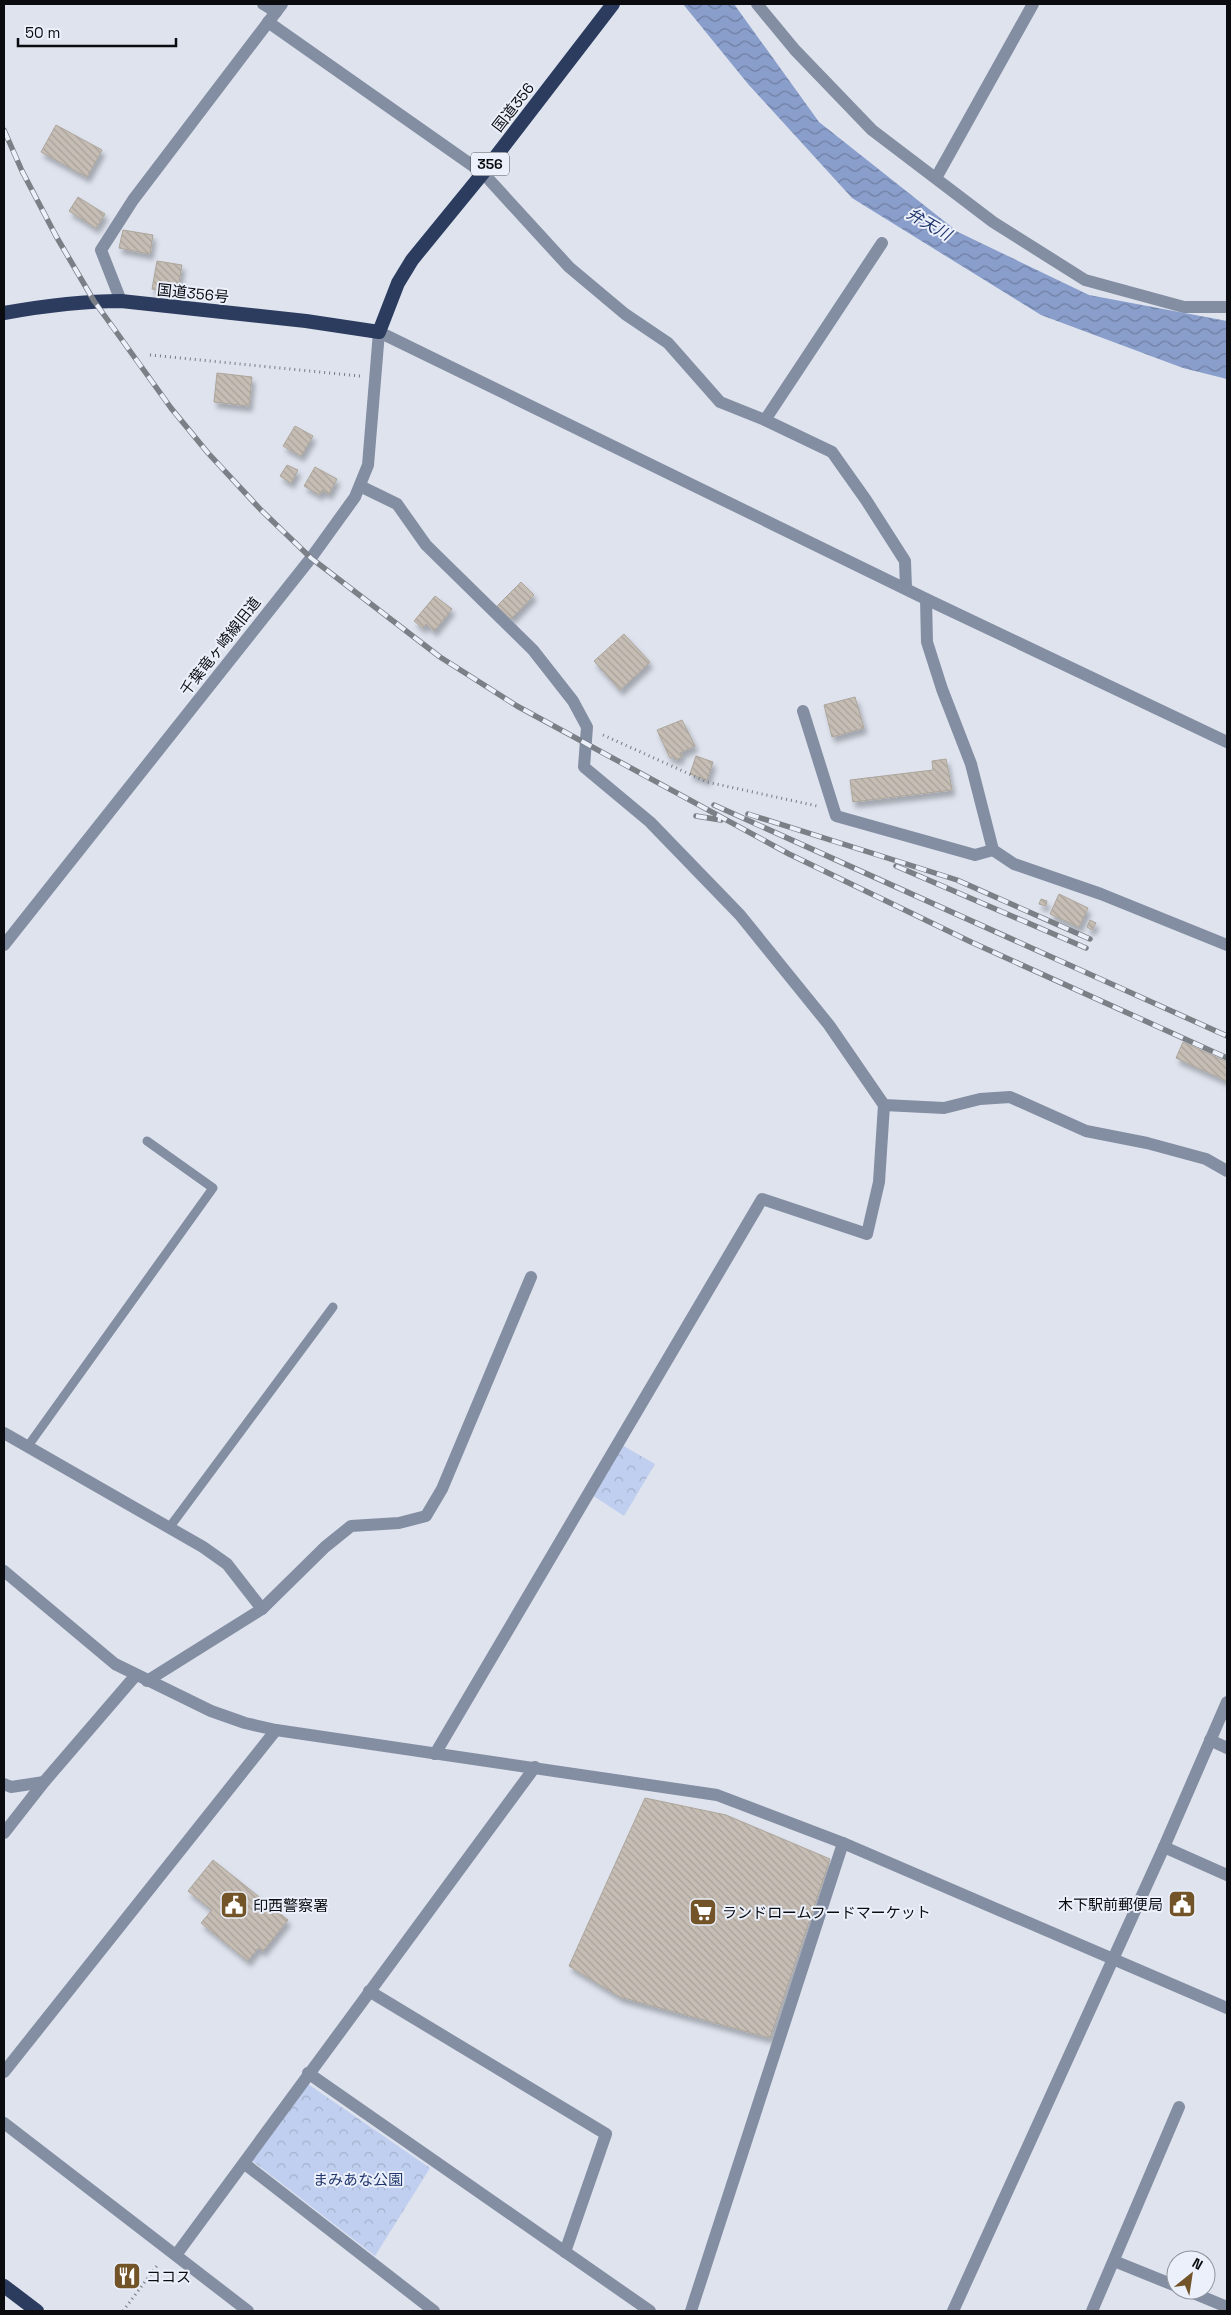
<svg xmlns="http://www.w3.org/2000/svg" width="1231" height="2315" font-family="'Space Grotesk','Noto Sans JP',sans-serif">
<defs>
<pattern id="park-crowns" width="20" height="18" patternUnits="userSpaceOnUse" patternTransform="scale(1.25)"><rect width="20" height="18" fill="#c0cfef"/><path d="M2 6a3 3 0 1 1 6 0M12 15a3 3 0 1 1 6 0" fill="none" stroke="#a4b1cc"/></pattern>
<pattern id="water-waves" width="16" height="10" patternUnits="userSpaceOnUse" patternTransform="scale(1.25)"><rect width="16" height="10" fill="#8a9ecb"/><path d="M0 5q4-4 8 0t8 0" fill="none" stroke="#6f7fa3"/></pattern>
<pattern id="building-back-hatch" width="6" height="6" patternUnits="userSpaceOnUse" patternTransform="scale(1.25)"><rect width="6" height="6" fill="#c6beb5"/><path d="M-1 5l2 2M0 0l6 6M5-1l2 2" fill="none" stroke="#a9a29b"/></pattern>
<filter id="shadow"><feDropShadow dx="3" dy="5.5" stdDeviation="2.5" flood-color="#0004"/></filter>
</defs>
<rect width="100%" height="100%" fill="#dee3ee"/>
<g fill="url(#park-crowns)">
<polygon points="622,1445 655,1464 624,1516 592,1495"/>
<polygon points="308,2084 430,2168 375,2256 250,2159"/>
</g>
<polygon fill="url(#water-waves)" points="683,4 734,4 819,122 958,232 1089,295 1227,321 1227,379 1183,368 1041,315 852,198 748,84"/>
<g fill="url(#building-back-hatch)" stroke="#aca59b" filter="url(#shadow)">
<polygon points="56,125 102,150 87,177 41,152"/>
<polygon points="78,197 105,214 96,228 69,211"/>
<polygon points="123,230 153,235 150,254 119,248"/>
<polygon points="157,261 182,265 177,293 152,289"/>
<polygon points="217,373 252,377 249,406 214,402"/>
<polygon points="295,426 313,436 301,456 283,446"/>
<polygon points="287,465 298,470 291,483 280,476"/>
<polygon points="315,467 337,479 329,494 322,490 320,495 304,486"/>
<polygon points="521,582 534,595 511,619 497,606"/>
<polygon points="435,596 452,609 434,631 426,624 423,628 414,621"/>
<polygon points="624,634 650,662 620,690 594,661"/>
<polygon points="855,697 864,728 832,737 824,705"/>
<polygon points="682,720 695,746 680,753 682,757 675,760 674,756 670,758 657,730"/>
<polygon points="696,756 713,762 707,780 690,774"/>
<polygon points="946,759 952,790 853,802 850,780 933,770 932,761"/>
<polygon points="1059,894 1088,908 1079,927 1050,914"/>
<polygon points="1041,899 1047,901 1046,906 1039,904"/>
<polygon points="1090,920 1096,923 1092,930 1087,927"/>
<polygon points="1183,1042 1227,1062 1227,1081 1176,1058"/>
<polygon points="645,1798 726,1815 830,1859 770,2038 620,1997 569,1966"/>
<polygon points="213,1860 288,1920 263,1951 258,1948 248,1961 201,1923 212,1910 188,1891"/>
</g>
<g fill="none" stroke-linecap="round" stroke-linejoin="round">
<g stroke="#777b82" stroke-width="3" stroke-dasharray="1 4" stroke-linecap="butt">
<polyline points="150,355 360,376"/>
<polyline points="603,735 707,782 817,806"/>
<polyline points="123,2311 159,2263"/>
</g>
<g stroke="#848ea2" stroke-width="9">
<polyline points="28,1446 213,1188 147,1141"/>
<polyline points="169,1528 333,1307"/>
</g>
<g stroke="#848ea2" stroke-width="12">
<polyline points="263,4 276,12"/>
<polyline points="757,4 795,50 872,130 993,222 1085,280 1184,307 1227,307"/>
<polyline points="268,22 483,173 569,267 625,314 668,343 720,402 765,420 832,452 866,500 905,561 906,588"/>
<polyline points="936,178 1033,4"/>
<polyline points="121,301 101,250 133,200 282,4"/>
<polyline points="765,420 882,243"/>
<polyline points="360,486 397,504 426,545 533,650 573,701 587,727 584,767 650,822 740,915 829,1025 884,1105 944,1108 980,1099 1010,1097 1086,1131 1147,1143 1206,1159 1227,1171"/>
<polyline points="926,599 927,642 942,689 971,764 993,850 1014,864 1101,894 1227,945"/>
<polyline points="803,711 836,816 975,855 993,850"/>
<polyline points="4,1433 203,1547 227,1564 262,1609"/>
<polyline points="147,1681 262,1609 325,1547 351,1526 399,1523 426,1516 442,1489 531,1277"/>
<polyline points="1210,1740 1227,1748"/>
<polyline points="435,1754 762,1199 867,1234 879,1182 884,1105"/>
<polyline points="4,1784 11,1787 44,1782"/>
<polyline points="4,1833 44,1782 136,1675"/>
<polyline points="1164,1847 1227,1875"/>
<polyline points="369,1991 606,2134 565,2252"/>
<polyline points="4,2072 276,1730"/>
<polyline points="308,2073 650,2311"/>
<polyline points="4,2123 248,2311"/>
<polyline points="245,2164 434,2311"/>
<polyline points="176,2255 535,1767"/>
<polyline points="1114,2261 1176,2286"/>
<polyline points="1186,2290 1227,2307"/>
<polyline points="691,2311 843,1843"/>
<polyline points="1092,2311 1179,2107"/>
</g>
<g stroke="#848ea2" stroke-width="12">
<polyline points="4,945 311,558 355,497 368,465 379,332 926,599 1227,742"/>
<polyline points="4,1571 115,1664 211,1711 245,1723 276,1730 717,1795 843,1843 1227,2008"/>
<polyline points="953,2311 1164,1847 1227,1702"/>
</g>
<g stroke="#2c3c5f" stroke-width="14">
<path d="M4 313C43 306 81 301 121 301L306 321 379 332 398 283 412 260 483 173 613 4"/>
<polyline points="4,2286 37,2311"/>
</g>
<g stroke="#7b7f86" stroke-width="5.5">
<g id="rail">
<polyline points="4,130 22,171 56,236 94,301 171,408 208,453 261,510 311,558 440,657 517,706 789,854 971,942 1227,1058"/>
<polyline points="714,805 1227,1036"/>
<polyline points="748,814 957,880 1090,939"/>
<polyline points="696,816 721,820"/>
<polyline points="896,866 1086,948"/>
</g>
</g>
<use href="#rail" stroke="#ebf0fb" stroke-width="4" stroke-dasharray="11" stroke-linecap="butt"/>
</g>
<defs>
<g id="civic-square" transform="scale(1.4375)"><rect x="-9" y="-9" width="18" height="18" rx="4" fill="#735429" stroke="#ebf0fb"/><path d="M-.6-6.5H3V-4.5H.6V-3L4-1V1h2V6H-6V1h2V-1L-.6-3ZM-1.2 2.5V6h2.4V2.5Z" fill="#fff"/></g>
<g id="supermarket-square" transform="scale(1.4375)"><rect x="-9" y="-9" width="18" height="18" rx="4" fill="#735429" stroke="#ebf0fb"/><path d="M-6-5.5h2.5l.6 2H6L4.5 2H-2.5L-4.4-4H-6ZM-1.5 3.2a1.3 1.3 0 1 0 .1 0ZM3 3.2a1.3 1.3 0 1 0 .1 0Z" fill="#fff"/></g>
<g id="restaurant-square" transform="scale(1.4375)"><rect x="-9" y="-9" width="18" height="18" rx="4" fill="#735429" stroke="#ebf0fb"/><path d="M-5-6h1v4h1v-4h1v4h1v-4h1v5L-1.5 .5V6h-2V.5L-5-1ZM5-6V6H3V1.5H1.5Q1.5-4 5-6Z" fill="#fff"/></g>
</defs>
<g fill-rule="evenodd">
<use href="#civic-square" x="1182" y="1904"/>
<use href="#civic-square" x="234" y="1905"/>
<use href="#supermarket-square" x="703" y="1912"/>
<use href="#restaurant-square" x="127" y="2276"/>
</g>
<g text-anchor="middle" dominant-baseline="central" stroke-width="4" stroke-linejoin="round" paint-order="stroke">
<rect fill="#ebf0fb" stroke="#4e5056" stroke-width="1" x="471" y="152.5" width="38" height="23" rx="4"/>
<g font-size="14" font-weight="bold" fill="#0b0c10">
<text x="490" y="164">356</text>
</g>
<g font-size="15" fill="#0b0c10" stroke="#ebf0fb">
<text transform="translate(513 107) rotate(-52)">国道356</text>
<text transform="translate(193 293) rotate(6)">国道356号</text>
<text transform="translate(220 646) rotate(-52)">千葉竜ヶ崎線旧道</text>
</g>
<g font-size="15" fill="#0b0c10" stroke="#ebf0fb" text-anchor="start">
<text x="1163" y="1904" text-anchor="end">木下駅前郵便局</text>
<text x="253" y="1905">印西警察署</text>
<text x="722" y="1912">ランドロームフードマーケット</text>
<text x="146" y="2276">ココス</text>
</g>
<g font-size="15" fill="#21366e" stroke="#ebf0fb">
<text x="358" y="2179">まみあな公園</text>
</g>
<g font-size="16" font-style="italic" fill="#1d3269" stroke="#ebf0fb">
<text transform="translate(929 224) rotate(30)">弁天川</text>
</g>
</g>
<rect width="1231" height="2315" fill="none" stroke="#0b0c10" stroke-width="10"/>
<g transform="translate(1191 2275) rotate(30)"><circle r="24" fill="#ebf0fb" stroke="#91959d"/>
<path d="M0-4L9 19L0 12L-9 19Z" fill="#735429"/>
<text y="-8" font-size="14" font-weight="bold" text-anchor="middle" fill="#0b0c10">N</text>
</g>
<path d="M18 38v8h158v-8" fill="none" stroke="#0b0c10" stroke-width="2.5"/>
<text x="25" y="38" font-size="15" fill="#0b0c10" stroke="#ebf0fb" stroke-width="4" paint-order="stroke">50 m</text>
</svg>
